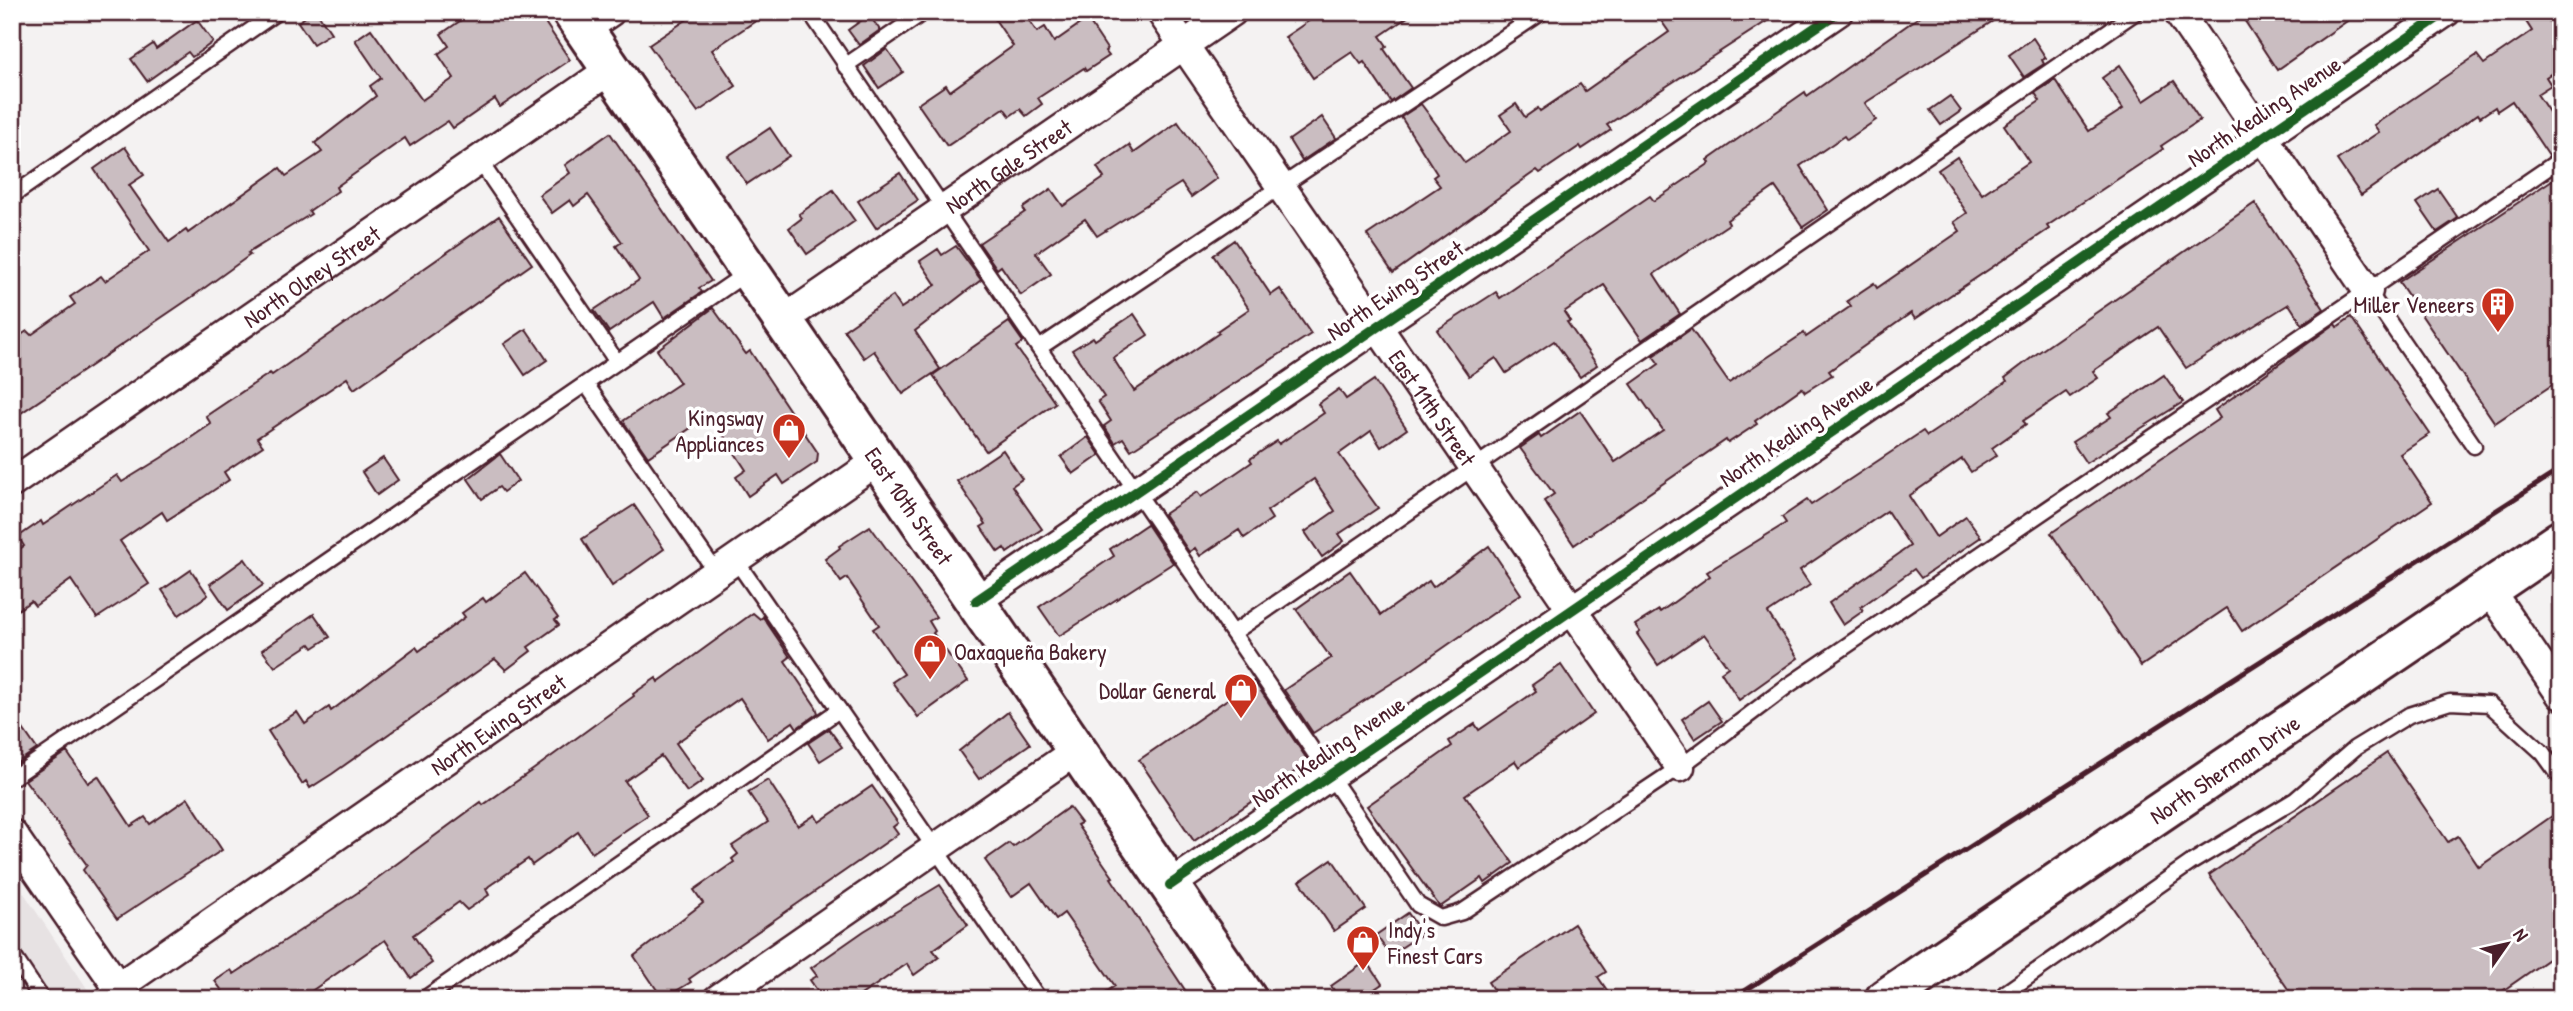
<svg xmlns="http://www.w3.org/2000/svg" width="2573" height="1011" font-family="'Patrick Hand',sans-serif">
<rect width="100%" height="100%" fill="#f4f2f2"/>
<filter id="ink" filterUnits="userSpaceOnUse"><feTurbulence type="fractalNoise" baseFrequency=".0143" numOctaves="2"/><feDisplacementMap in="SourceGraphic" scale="14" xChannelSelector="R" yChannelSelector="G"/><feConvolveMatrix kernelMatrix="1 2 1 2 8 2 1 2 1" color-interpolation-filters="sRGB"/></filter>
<g filter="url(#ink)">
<polygon fill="#e7e2e3" points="12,875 94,999 12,999"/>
<g fill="#cabdc1" stroke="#4a1f2b" stroke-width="2">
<polygon points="313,12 317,12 331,33 313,44 298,22"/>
<polygon points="473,12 538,12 570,60 500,107 495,99 453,128 448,121 410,146 405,138 336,187 338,191 309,211 311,214 248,253 250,255 192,297 12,419 12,341 27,331 31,335 75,304 70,297 101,276 105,281 149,251 94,169 125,147 144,175 129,185 169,242 186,230 188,233 280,168 286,176 322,152 315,143 376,96 370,86 381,78 355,40 371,29 422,100 454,78 438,54 449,46 441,34"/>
<polygon points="698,12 769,12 712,50 736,86 698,112 649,45"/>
<polygon points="990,12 1023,12 1037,32 1045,27 1054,42 1087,19 1107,49 1105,51 1109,56 1086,71 1084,68 1038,98 1042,104 1026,116 1020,109 1010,116 1004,108 947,146 918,104 946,85 950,91 1013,46"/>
<polygon points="1322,12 1415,12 1380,36 1387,46 1384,49 1411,88 1391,102 1364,62 1361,64 1352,52 1313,78 1285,37"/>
<polygon points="1677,12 1781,12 1607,125 1611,130 1582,149 1580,146 1540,173 1537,170 1393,273 1367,235 1440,186 1433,177 1437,174 1401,117 1421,104 1465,163 1511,131 1500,115 1516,104 1525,117 1538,108 1540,111 1580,84 1585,91 1669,32 1662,22"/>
<polygon points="1926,12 2007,12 1865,103 1876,120 1847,140 1844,136 1800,166 1828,210 1803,227 1775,187 1727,220 1729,224 1654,274 1680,314 1642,340 1604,285 1564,312 1570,321 1567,322 1597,365 1580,377 1554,341 1506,373 1496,358 1469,376 1437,330 1496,292 1500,298 1650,196 1654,201 1710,163 1708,160 1779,110 1805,92 1807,96"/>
<polygon points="2239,12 2360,12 2277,70"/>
<polygon points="2537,12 2561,12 2561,67 2546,77 2551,85 2537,94 2561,130 2561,149 2549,156 2512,101 2497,111 2495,107 2480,117 2478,114 2361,195 2337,160 2379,132 2374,125 2477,55 2484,64 2532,31 2525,20"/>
<polygon points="869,15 880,30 859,45 848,30"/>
<polygon points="197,20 213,42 192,57 188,52 147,81 131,59 153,44 156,49"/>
<polygon points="2033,38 2046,58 2042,60 2044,64 2024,77 2009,55"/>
<polygon points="887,49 903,72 879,88 864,66"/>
<polygon points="2120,65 2144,101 2174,81 2200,120 2161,146 2163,149 2047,226 2049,229 1915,319 1911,313 1829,371 1832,375 1805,392 1802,388 1755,421 1757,424 1728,443 1726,440 1574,545 1544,501 1554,494 1520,448 1539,435 1541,438 1580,411 1615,462 1663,430 1631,384 1659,364 1653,356 1691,329 1729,383 1804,333 1806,337 1851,306 1847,301 1874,283 1877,288 1960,231 1954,222 1967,213 1938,170 1957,157 1982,194 2029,162 2004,125 2040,101 2035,93 2055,80 2089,131 2123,109 2102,78"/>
<polygon points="1950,96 1961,111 1941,125 1930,110"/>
<polygon points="1322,117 1336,138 1302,161 1289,140"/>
<polygon points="1178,122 1217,178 1191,197 1181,183 1097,236 1085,219 1036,253 1051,274 1021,295 1001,266 997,269 979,243 1025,212 1023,208 1051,189 1063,206 1104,178 1097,167 1129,145 1134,153"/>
<polygon points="770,128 789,156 747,184 728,156"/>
<polygon points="610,133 711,281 699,288 702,292 664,318 654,302 609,332 594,310 639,280 616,246 622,242 588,195 574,206 570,200 552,213 539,195 570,173 565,165"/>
<polygon points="900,173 918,200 876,228 858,201"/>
<polygon points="2561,174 2561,379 2495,423 2399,282"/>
<polygon points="2438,189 2458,218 2437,232 2417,203"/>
<polygon points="833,190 855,221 807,254 789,228 802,218 799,214"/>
<polygon points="2255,203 2324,309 2302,324 2289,304 2186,368 2158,327 2093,371 2098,378 2070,397 2066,392 2023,421 2026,424 1992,448 1997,455 1971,472 1962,459 1909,496 1936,537 1966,516 1981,537 1921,578 1914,569 1861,607 1863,611 1843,625 1829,603 1910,546 1887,511 1800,570 1810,585 1768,613 1798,658 1739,700 1721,672 1728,667 1704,634 1658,665 1637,634 1640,632 1635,625 1659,610 1660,612 1710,576 1707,572 1786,523 1782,517 1807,500 1811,505 1923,431 1927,436 1975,404 2007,381 2005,378 2039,352"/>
<polygon points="499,216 532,264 354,389 347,378 257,438 263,446 224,472 229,480 205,496 167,520 162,512 120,541 149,584 97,618 71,580 35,606 31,601 12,614 12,554 24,546 18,537 41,521 43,525 117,475 122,482 161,458 211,424 206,416 270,373 272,375"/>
<polygon points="1234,240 1271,295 1280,289 1311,334 1131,450 1123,438 1115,443 1104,426 1111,421 1098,401 1104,397 1072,350 1093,337 1095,340 1134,314 1148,335 1113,358 1134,391 1219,333 1217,331 1249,309 1213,255"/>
<polygon points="956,246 981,280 915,331 940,369 903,394 874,351 864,358 844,330 893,296 901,308 936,285 920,261 938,249 942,255"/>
<polygon points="713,308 746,354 750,351 818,453 817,462 784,484 778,475 748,496 736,477 746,470 710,415 648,457 623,421 680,383 657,350"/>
<polygon points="2351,317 2430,434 2400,454 2432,502 2242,631 2227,608 2141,666 2051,533 2220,418 2215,410 2335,324 2337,327"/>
<polygon points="1009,322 1023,342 1016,347 1055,403 986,451 933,375"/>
<polygon points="526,329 547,360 525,375 504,344"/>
<polygon points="2164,375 2183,402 2086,463 2072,442 2111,417 2108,413"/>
<polygon points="1374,380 1407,429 1381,447 1371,431 1339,454 1378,508 1339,534 1344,541 1322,557 1305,532 1335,511 1314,479 1267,511 1272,519 1244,538 1239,530 1200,556 1195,548 1189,552 1164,514 1197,492 1201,497 1252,462 1250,459 1277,441 1279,444 1324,413 1318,404 1339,389 1346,399"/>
<polygon points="1088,437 1100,455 1073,474 1061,457"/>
<polygon points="1003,450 1022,479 1012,486 1042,529 1007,553 1004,548 998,552 981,527 986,524 957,481"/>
<polygon points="500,454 518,481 503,492 499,487 482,499 468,479"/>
<polygon points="383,458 398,480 377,495 362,472"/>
<polygon points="634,505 664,549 612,586 582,539"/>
<polygon points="1147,524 1173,563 1059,636 1039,607 1114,556 1110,549"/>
<polygon points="870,526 936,617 929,621 935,631 933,633 968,681 918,717 892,682 904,674 873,629 879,625 847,578 841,582 825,559 840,548 839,546"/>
<polygon points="1489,546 1521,594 1403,676 1313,733 1284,690 1331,658 1296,609 1350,571 1381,615 1429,581 1433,587"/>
<polygon points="245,559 263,585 228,610 210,584"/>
<polygon points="191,570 208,595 179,615 162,590"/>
<polygon points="525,573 558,618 555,620 559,625 528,647 531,651 506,670 495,659 332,774 310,788 306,781 302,784 268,731 297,712 305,724 329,707 331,711 416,647 419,651 465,617 462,613 483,598 486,602"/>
<polygon points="753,613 760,619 763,617 790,657 785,661 816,707 818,713 797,728 793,722 768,739 740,698 676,743 703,781 687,792 661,756 625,781 648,815 592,853 578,832 532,865 528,859 489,886 486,889 489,895 467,910 459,902 413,935 432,963 411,978 385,940 300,999 228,999 215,981 231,970 234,974 357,893 481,802 483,805 534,769 634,696 633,694 656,678 658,682"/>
<polygon points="314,614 330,637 313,648 310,644 275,667 262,650"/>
<polygon points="1561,665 1594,714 1519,767 1515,761 1465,795 1513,863 1485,883 1482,878 1440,907 1367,806 1452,746 1449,741 1475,724 1479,730 1536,691 1532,685"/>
<polygon points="1254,681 1309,762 1194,841 1139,760"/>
<polygon points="1708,701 1722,721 1695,739 1682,719"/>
<polygon points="1008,712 1030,744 979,779 959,751"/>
<polygon points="12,713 37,749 15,764 12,761"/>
<polygon points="829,729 842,747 820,761 808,743"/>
<polygon points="67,752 88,783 98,776 131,826 145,817 150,824 188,798 222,850 117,919 83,870 87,865 25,780"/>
<polygon points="2387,753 2448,842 2458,836 2479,867 2552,816 2561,828 2561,950 2491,999 2295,999 2209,875"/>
<polygon points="768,780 798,826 815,815 819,822 872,786 898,823 893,827 898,834 689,979 691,982 663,999 634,956 703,903 694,890 734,862 732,859 738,854 732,846 768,822 748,792"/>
<polygon points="1069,807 1081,823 1077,825 1113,877 1111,878 1191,999 1095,999 1115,986 1064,913 1056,919 1031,883 1011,897 985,860 1009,843 1013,847"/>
<polygon points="1332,859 1366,909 1334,931 1300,881"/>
<polygon points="940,885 968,925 933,950 939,957 914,975 907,964 855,999 823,999 810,980 817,976 811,968 864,931"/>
<polygon points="1408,913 1422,934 1390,955 1376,935"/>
<polygon points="1574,924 1606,972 1598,977 1613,999 1499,999 1488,982"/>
<polygon points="1367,961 1382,984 1360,999 1340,999 1331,986"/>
</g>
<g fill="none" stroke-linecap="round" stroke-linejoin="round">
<g stroke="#4a1f2b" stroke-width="19">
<g id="lane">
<polyline points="810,12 1418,905 1441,918 1462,912 1680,767 1786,687 2561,159"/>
<polyline points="845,66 924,12"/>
<polyline points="479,160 617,362"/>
<polyline points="12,196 277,12"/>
<polyline points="2368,291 2474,446"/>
<polyline points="1039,348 1542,12"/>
<polyline points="586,384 716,572"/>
<polyline points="735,559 1039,999"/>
<polyline points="1233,633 2136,12"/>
<polyline points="12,778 748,272"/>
<polyline points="12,954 42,999"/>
<polyline points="2005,993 2192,862 2295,800 2355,748 2409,715 2450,702 2489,704 2543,753 2561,778"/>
<polyline points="98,999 118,987"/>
<polyline points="424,999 839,710"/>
</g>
</g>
<g stroke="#4a1f2b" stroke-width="33">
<g id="street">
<path id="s1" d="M1161 12 1680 767"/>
<polyline points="2178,12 2368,291"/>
<polyline points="584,30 610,12"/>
<path id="s2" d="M783 320 1232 12"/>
<path id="s3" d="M12 483 611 69"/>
<polyline points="2489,589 2561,695"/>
<polyline points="976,601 1838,12"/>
<polyline points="12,834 126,999"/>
<polyline points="1170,885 2446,12"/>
<path id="s4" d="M118 987 879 460"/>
<polyline points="718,999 1077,750"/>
</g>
</g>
<g stroke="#4a1f2b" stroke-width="44">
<g id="secondary">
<path id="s5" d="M572 12 1247 999"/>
<path id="s6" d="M1885 999 2561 540"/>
</g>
</g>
<use href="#lane" stroke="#fff" stroke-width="14"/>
<use href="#street" stroke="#fff" stroke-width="28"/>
<use href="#secondary" stroke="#fff" stroke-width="38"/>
<polyline stroke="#4a1f2b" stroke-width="5" points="1732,999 2561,469"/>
<g stroke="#fff" stroke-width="15">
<g id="cycleway">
<polyline points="976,601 1838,12"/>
<polyline points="1170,885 2446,12"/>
</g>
</g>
<use href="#cycleway" stroke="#1b5e20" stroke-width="10"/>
</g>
</g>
<defs>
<g id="building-pin" transform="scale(1.75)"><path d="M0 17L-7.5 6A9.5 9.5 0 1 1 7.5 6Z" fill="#c8321e" stroke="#fff"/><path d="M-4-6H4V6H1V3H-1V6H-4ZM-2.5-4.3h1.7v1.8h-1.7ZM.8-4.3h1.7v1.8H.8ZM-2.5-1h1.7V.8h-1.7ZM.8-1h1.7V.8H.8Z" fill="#fff"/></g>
<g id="shop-pin" transform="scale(1.75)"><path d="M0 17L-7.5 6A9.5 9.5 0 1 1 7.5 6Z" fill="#c8321e" stroke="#fff"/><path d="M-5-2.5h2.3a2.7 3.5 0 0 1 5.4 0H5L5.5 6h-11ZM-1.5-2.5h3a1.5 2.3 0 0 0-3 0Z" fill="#fff"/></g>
</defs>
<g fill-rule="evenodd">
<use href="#building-pin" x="2498" y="304"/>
<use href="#shop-pin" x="789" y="430"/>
<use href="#shop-pin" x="930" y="651"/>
<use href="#shop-pin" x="1241" y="690"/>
<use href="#shop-pin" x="1363" y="942"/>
</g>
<g text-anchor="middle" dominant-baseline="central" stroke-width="7" stroke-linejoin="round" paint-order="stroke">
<g font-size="23" fill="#4a1f2b" stroke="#fff">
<text transform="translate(2264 111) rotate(-34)">North Kealing Avenue</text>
<text stroke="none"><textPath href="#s2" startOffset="273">North Gale Street</textPath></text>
<text stroke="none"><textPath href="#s3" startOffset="364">North Olney Street</textPath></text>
<text transform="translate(1395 290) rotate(-34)">North Ewing Street</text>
<text stroke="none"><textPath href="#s1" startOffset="480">East 11th Street</textPath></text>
<text transform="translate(1796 431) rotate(-34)">North Kealing Avenue</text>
<text stroke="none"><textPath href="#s5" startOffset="598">East 10th Street</textPath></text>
<text stroke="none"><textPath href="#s4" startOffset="462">North Ewing Street</textPath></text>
<text transform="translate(1328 751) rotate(-34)">North Kealing Avenue</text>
<text stroke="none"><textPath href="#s6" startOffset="410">North Sherman Drive</textPath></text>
</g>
<g font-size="23" fill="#4a1f2b" stroke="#fff" text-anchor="end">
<text x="2474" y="304">Miller Veneers</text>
<text x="764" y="417">Kingsway<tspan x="764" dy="26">Appliances</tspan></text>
<text x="954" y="651" text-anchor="start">Oaxaqueña Bakery</text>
<text x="1216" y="690">Dollar General</text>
<text x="1388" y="929" text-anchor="start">Indy's<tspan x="1388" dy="26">Finest Cars</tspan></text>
</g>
</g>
<rect width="2573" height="1011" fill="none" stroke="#fff" stroke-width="42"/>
<rect x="21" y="21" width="2531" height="969" fill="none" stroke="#4a1f2b" stroke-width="2.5" filter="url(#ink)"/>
<g transform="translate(2507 944) rotate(56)" stroke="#ffffff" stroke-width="5" paint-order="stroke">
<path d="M0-5L12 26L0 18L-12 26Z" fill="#4a1f2b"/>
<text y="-10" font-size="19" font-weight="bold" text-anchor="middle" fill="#4a1f2b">N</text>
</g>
</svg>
